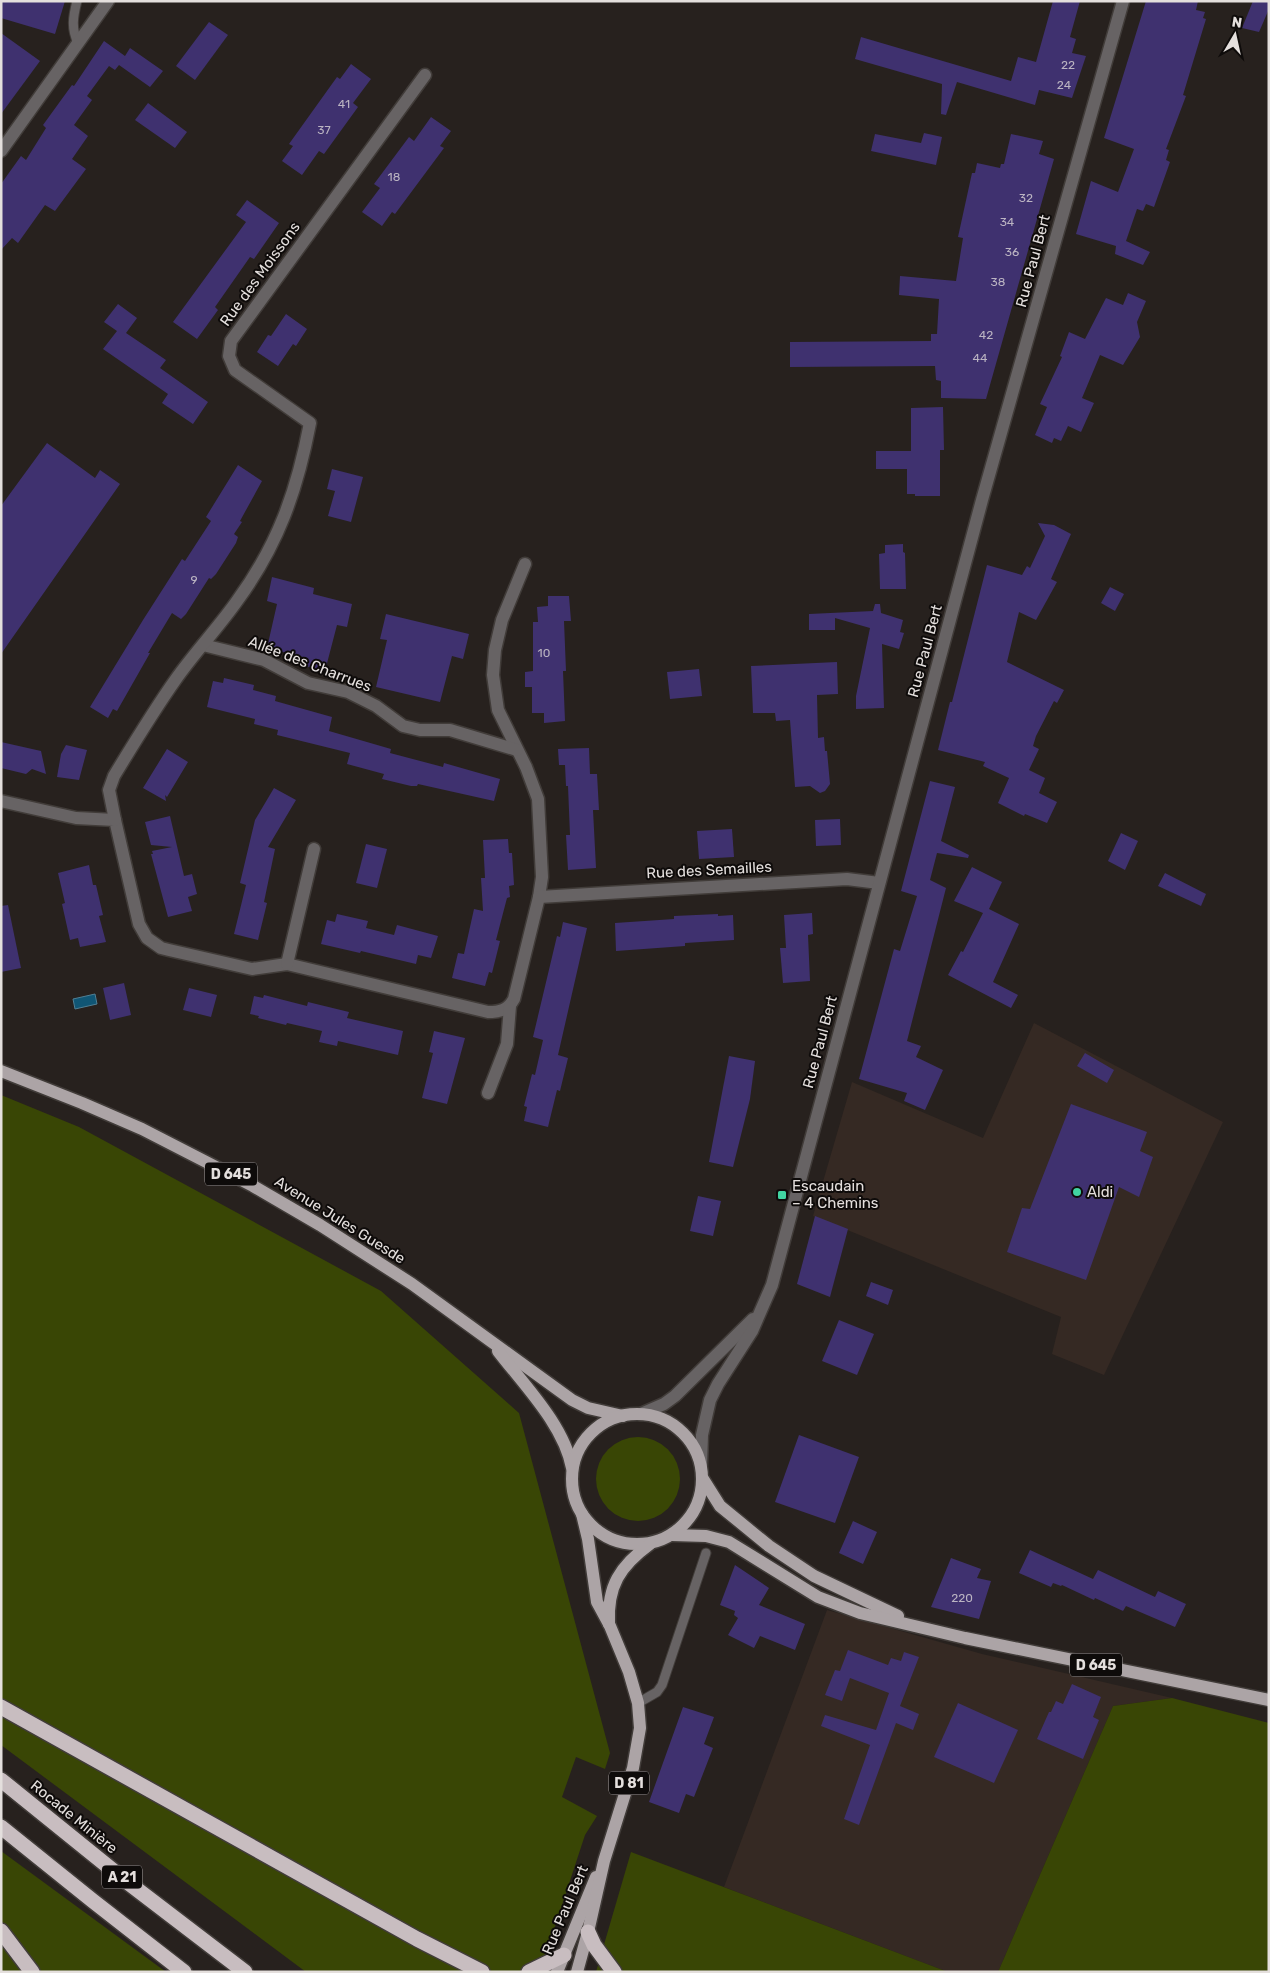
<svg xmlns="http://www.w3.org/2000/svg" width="1270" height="1973" font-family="Rubik,sans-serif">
<rect width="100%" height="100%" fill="#27211e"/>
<g fill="#352923">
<polygon points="1034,1023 1223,1122 1104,1375 1052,1354 1061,1317 813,1216 852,1082 983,1138"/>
<polygon points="827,1610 982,1654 1172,1698 1113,1706 998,1972 948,1972 724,1887"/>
</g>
<g fill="#394605">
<polygon points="1,1095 79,1127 381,1291 519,1413 610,1753 605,1769 576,1757 562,1797 597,1816 585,1835 540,1972 306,1972 1,1745"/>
<circle cx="638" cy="1479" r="42"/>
<polygon points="1172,1698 1269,1723 1269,1972 998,1972 1113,1706"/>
<polygon points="1,1851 166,1972 1,1972"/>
<polygon points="631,1852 948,1972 596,1972"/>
</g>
<polygon fill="#105675" stroke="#507f94" points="95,994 97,1004 75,1009 73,999"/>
<g fill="#3f316f">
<polygon points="1,1 65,1 55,34 1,18"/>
<polygon points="1053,1 1080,1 1070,37 1076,39 1072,53 1086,56 1072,98 1039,90 1035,105 957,82 946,115 941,114 942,84 855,59 861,37 1011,81 1018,57 1036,62"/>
<polygon points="1146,1 1198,1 1196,10 1205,12 1203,18 1206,19 1183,95 1186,96 1166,149 1169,150 1166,160 1170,162 1154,207 1146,204 1143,211 1137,209 1126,241 1150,252 1143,265 1115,254 1116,246 1076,234 1091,181 1118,192 1134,149 1104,138"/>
<polygon points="1253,1 1269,1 1269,9 1259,32 1242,28"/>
<polygon points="209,22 228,35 195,80 176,66"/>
<polygon points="1,33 40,61 1,114"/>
<polygon points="104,41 125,56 130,48 163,71 150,87 119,65 115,70 109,66 87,96 92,100 74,125 88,136 72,159 86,169 55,211 45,205 18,243 12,238 1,250 1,184 21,156 26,160 46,128 43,125 72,85 74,86"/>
<polygon points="351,64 371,79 353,103 358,107 324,154 319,151 302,175 282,161 293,146 289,144 337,77 340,79"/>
<polygon points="148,103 187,132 175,148 135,120"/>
<polygon points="431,117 451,131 440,146 444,148 395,214 392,212 382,226 362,212 380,188 374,184 409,137 414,141"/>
<polygon points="924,133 942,137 936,165 871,151 875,134 921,143"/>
<polygon points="1011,134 1043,141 1039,154 1054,159 986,399 941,398 941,381 936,380 935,366 790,367 790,342 931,341 931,334 937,334 939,299 899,295 900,276 956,281 963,238 958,237 972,173 975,173 977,163 1000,168 1001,164 1004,164"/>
<polygon points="247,200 279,223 254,259 250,257 215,307 218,310 197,339 173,322 246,222 236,215"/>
<polygon points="1128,293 1146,301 1137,322 1140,337 1123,365 1100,355 1082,398 1094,403 1081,432 1068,426 1061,441 1054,438 1052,443 1035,435 1047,407 1040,404 1062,357 1060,356 1069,332 1085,339 1106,298 1123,305"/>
<polygon points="118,304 137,318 126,333 166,360 160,368 208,402 193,424 162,403 168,394 103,349 117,331 104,322"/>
<polygon points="286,314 307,329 296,346 293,344 278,366 257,352 268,335 271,336"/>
<polygon points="943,407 944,450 940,450 940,496 915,496 915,494 907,494 907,469 876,469 876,451 911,451 911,408"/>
<polygon points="47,443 95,478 100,470 120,484 1,654 1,506"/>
<polygon points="238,465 262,481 240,521 242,522 234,534 238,537 236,543 216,574 211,579 209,578 186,614 181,619 172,613 148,653 150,653 117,711 113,709 108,718 90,707 143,620 182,559 185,561 211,521 206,517"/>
<polygon points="332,469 363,477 351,522 328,516 335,491 327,489"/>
<polygon points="1038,523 1054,525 1071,534 1051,579 1057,582 1036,620 1019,612 1007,662 1064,690 1057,703 1054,701 1036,736 1033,746 1039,749 1029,770 1045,778 1039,793 1057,802 1047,823 1025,814 1024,816 998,803 1009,778 983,766 985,762 938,750 950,702 952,702 987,565 1022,575 1027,566 1030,568 1045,536"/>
<polygon points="903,544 903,552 905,553 906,589 880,589 879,554 885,553 885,545"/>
<polygon points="272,577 314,588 313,594 352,604 347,627 337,625 325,671 305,666 307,658 267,648 277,604 267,601"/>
<polygon points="1110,587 1124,594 1115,611 1101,603"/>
<polygon points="548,596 569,596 571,621 564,621 566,671 563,671 565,721 544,723 544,713 532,713 532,687 525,687 525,672 533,671 533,622 538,622 537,607 548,606"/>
<polygon points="875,604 880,604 881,613 903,620 900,632 904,633 899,649 882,644 884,708 856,709 856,696 870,628 835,618 835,630 809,630 809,614 873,611"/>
<polygon points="386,614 469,634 463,659 452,656 440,702 376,687 387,640 380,639"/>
<polygon points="837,662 838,694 817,695 818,738 824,737 825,751 827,751 830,784 825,791 820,793 810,786 795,787 790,720 776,721 775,713 753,713 751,666"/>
<polygon points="699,669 702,696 670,699 667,672"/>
<polygon points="224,678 254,685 253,690 276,696 275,701 332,717 329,731 391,749 390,753 443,767 444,763 500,779 494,801 418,784 417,786 411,786 382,779 384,774 347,764 350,753 277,735 278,730 254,724 255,719 207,707 213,681 223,683"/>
<polygon points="1,742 41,751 46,774 32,769 26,774 1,768"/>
<polygon points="66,745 87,750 79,780 57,777 61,754"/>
<polygon points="589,748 590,774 597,774 599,810 593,810 596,868 568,870 566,835 570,835 568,786 566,786 565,765 559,765 558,749"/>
<polygon points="167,749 188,762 167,797 165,795 166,801 143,788"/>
<polygon points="930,781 955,787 941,841 969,855 968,858 937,853 930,880 946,888 907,1041 921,1046 916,1057 943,1070 925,1110 904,1101 907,1093 859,1079 894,949 900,951 917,896 901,891"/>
<polygon points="274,788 296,800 268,847 275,849 264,902 267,903 258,940 234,934 246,885 240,883 255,820"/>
<polygon points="170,816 184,876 192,874 197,894 188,897 192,911 168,917 151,854 153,854 152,851 172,847 151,845 145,822"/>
<polygon points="840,819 841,845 816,846 815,820"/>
<polygon points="732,829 734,857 699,859 697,831"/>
<polygon points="1121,833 1138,841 1125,870 1108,861"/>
<polygon points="508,839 509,853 512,853 514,885 509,886 510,897 507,898 496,940 500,941 492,973 489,972 485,986 452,978 458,953 464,954 474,909 483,911 481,878 485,878 483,840"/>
<polygon points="366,844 387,849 377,888 356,883"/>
<polygon points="89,865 93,885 96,885 103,915 99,916 106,942 80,947 78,938 70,940 62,904 65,903 58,873"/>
<polygon points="972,867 1002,882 989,909 1019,924 993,982 1018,995 1011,1008 948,975 961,951 963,952 983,913 954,901"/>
<polygon points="1165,873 1206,894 1201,906 1158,886"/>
<polygon points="8,905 21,968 1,972 1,906"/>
<polygon points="812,913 813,934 808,935 810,981 783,983 780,948 786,948 784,915"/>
<polygon points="337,914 368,921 366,928 394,935 397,925 438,936 431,958 418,955 416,964 361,951 360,953 321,944 327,920 335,922"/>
<polygon points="718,914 718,916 733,915 734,940 685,943 685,946 616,951 615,923 674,919 674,916"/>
<polygon points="563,922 587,928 558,1055 568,1058 560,1091 557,1090 548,1127 524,1121 527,1107 524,1106 532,1074 535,1075 543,1040 533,1037 557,936 560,937"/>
<polygon points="124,983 131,1015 110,1020 103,988"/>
<polygon points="189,988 217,995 211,1017 183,1010"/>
<polygon points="264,995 307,1006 308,1002 349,1012 347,1018 403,1031 398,1055 338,1041 337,1046 319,1042 322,1031 287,1023 286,1025 258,1018 259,1016 250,1014 254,996 263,998"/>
<polygon points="434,1031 465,1038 447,1104 422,1098 433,1053 429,1052"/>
<polygon points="1085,1053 1114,1070 1107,1083 1077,1066"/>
<polygon points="729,1056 755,1061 750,1099 733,1167 709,1162"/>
<polygon points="1071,1104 1147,1132 1140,1151 1153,1157 1139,1197 1119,1187 1086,1280 1007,1252 1022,1208 1030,1209"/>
<polygon points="698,1196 721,1201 713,1236 690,1231"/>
<polygon points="815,1216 848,1229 830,1297 797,1284"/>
<polygon points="871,1282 893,1290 888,1305 866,1296"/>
<polygon points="839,1320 874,1334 857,1375 822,1361"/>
<polygon points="799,1435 859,1457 835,1523 775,1502"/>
<polygon points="853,1521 877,1532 863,1564 839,1553"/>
<polygon points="1030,1550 1093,1579 1098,1570 1155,1597 1158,1591 1186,1604 1175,1627 1126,1606 1123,1611 1095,1598 1094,1600 1062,1585 1061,1586 1053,1583 1051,1587 1019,1573"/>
<polygon points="951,1558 981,1569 977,1578 991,1581 979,1619 931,1607"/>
<polygon points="735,1565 769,1588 759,1605 805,1624 795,1650 760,1636 754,1648 728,1635 738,1618 734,1615 735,1611 720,1605"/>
<polygon points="848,1650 888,1665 891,1658 901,1661 904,1652 919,1657 900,1706 919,1714 913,1730 896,1723 859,1825 844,1819 870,1745 821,1726 825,1715 876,1730 889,1693 850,1678 842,1701 825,1695 835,1670 840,1671"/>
<polygon points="1072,1684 1101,1697 1093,1717 1099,1720 1083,1759 1037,1739 1049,1712 1051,1712 1056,1701 1063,1704"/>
<polygon points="958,1703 1018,1730 994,1783 934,1757"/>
<polygon points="683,1707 714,1717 704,1744 713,1748 694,1797 686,1794 679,1813 649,1802"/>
</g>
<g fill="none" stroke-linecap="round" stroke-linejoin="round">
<g stroke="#413c39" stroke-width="11">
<g id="service">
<path d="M77 1C73 17 71 28 78 43"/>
<polyline points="638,1703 657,1692 662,1685 706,1553"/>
</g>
</g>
<g stroke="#413c39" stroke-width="15">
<g id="minor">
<polyline points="525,564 502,620 495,650 493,675 498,710 526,767 538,799 542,877 539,897"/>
<polyline points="203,645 264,660 308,683 348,692 376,706 403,726 420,730 450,730 517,750"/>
<path d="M1 801 76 818 115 820 139 924 147 938 161 948 169 950 252 969 287 964 488 1012C500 1012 508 1010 514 999L539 897 847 879 879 883"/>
<path d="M115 820 109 790 114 776C134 743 154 710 176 679 195 652 218 628 237 601 278 545 297 491 310 423L235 370 229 356 231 341 425 75"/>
<polyline points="287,964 314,849"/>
<polyline points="488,1093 507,1044 510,1006"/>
</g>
</g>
<g stroke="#413c39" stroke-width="15">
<g id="tertiary">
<polyline points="1,151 108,1"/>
<polyline points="641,1414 664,1404 675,1396 753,1319"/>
<polyline points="701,1464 702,1435 710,1400 718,1384 752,1331 772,1285 982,500 1123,1"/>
</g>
</g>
<g stroke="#413c39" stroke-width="15">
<g id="primary">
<polyline points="1,1071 82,1103 142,1129 253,1186 320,1225 412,1284 572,1400 588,1408 623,1416"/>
<path d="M498 1351C524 1385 564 1425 572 1468"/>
<circle cx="637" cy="1479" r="65"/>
<polyline points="703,1479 720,1506 769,1546 814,1576 898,1616"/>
<polyline points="672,1535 706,1536 729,1542 818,1597 860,1613 965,1638 1269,1700"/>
<path d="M609 1624C607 1586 620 1566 650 1544"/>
<polyline points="557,1972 596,1877"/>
<polyline points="577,1972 588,1932 604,1861 633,1768 640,1728 638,1703 629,1672 610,1626 597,1602 588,1539 582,1514"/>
</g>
</g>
<g stroke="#413c39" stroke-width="18">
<g id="motorway">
<polyline points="1,1707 417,1939 482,1972"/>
<polyline points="1,1780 126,1881 245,1972"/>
<polyline points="1,1827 93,1901 184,1972"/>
<polyline points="1,1931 32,1972"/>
<polyline points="588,1932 594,1945 614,1972"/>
<polyline points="529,1972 564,1955"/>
</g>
</g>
<use href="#service" stroke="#676364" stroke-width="9"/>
<use href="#minor" stroke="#676364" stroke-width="12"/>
<use href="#tertiary" stroke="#676364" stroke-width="12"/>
<use href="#primary" stroke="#aca4a6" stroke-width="12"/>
<use href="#motorway" stroke="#c8bdc0" stroke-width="15"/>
</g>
<g fill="#41d4a1" stroke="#0e0b0a" stroke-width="2">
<circle cx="1077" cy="1192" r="5"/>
<rect x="777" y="1190" width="10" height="10" rx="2.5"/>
</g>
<g text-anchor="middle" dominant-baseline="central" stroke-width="4" stroke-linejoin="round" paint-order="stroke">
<g font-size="12" fill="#bbb4c2">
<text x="1068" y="65">22</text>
<text x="1064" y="85">24</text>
<text x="344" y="104">41</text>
<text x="324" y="130">37</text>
<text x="394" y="177">18</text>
<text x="1026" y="198">32</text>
<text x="1007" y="222">34</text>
<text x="1012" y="252">36</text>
<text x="998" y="282">38</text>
<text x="986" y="335">42</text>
<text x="980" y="358">44</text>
<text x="194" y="580">9</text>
<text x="544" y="653">10</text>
<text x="962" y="1598">220</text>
</g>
<g fill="#0e0b0a" stroke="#a49f9e" stroke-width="1">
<rect x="205" y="1162.5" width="52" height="23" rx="4"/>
<rect x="1070" y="1653.5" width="52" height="23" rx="4"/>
<rect x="609" y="1771.5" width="40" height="23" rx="4"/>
<rect x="102" y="1865.5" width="40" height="23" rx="4"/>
</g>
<g font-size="14" font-weight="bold" fill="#e4dfdd">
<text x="231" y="1174">D 645</text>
<text x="1096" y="1665">D 645</text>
<text x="629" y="1783">D 81</text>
<text x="122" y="1877">A 21</text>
</g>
<g font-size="15" fill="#e4dfdd" stroke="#0e0b0a">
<text transform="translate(1033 261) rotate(-75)">Rue Paul Bert</text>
<text transform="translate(260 274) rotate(-54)">Rue des Moissons</text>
<text transform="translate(925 651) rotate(-75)">Rue Paul Bert</text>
<text transform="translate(310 664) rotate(21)">Allée des Charrues</text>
<text transform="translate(709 870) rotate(-3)">Rue des Semailles</text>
<text transform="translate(820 1042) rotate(-75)">Rue Paul Bert</text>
<text transform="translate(340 1220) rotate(32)">Avenue Jules Guesde</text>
<text transform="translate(74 1817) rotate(39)">Rocade Minière</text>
<text transform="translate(565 1910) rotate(-67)">Rue Paul Bert</text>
</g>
<g font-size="15" fill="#e4dfdd" stroke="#0e0b0a" text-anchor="start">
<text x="792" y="1186">Escaudain<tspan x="792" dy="17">– 4 Chemins</tspan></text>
<text x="1087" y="1192">Aldi</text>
</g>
</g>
<rect width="1270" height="1973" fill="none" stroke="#e4dfdd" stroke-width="5"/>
<g transform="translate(1235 35) rotate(9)" stroke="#0e0b0a" stroke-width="4" paint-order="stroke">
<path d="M0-4L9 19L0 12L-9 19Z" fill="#e4dfdd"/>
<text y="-8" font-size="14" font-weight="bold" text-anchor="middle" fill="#e4dfdd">N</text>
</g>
</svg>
